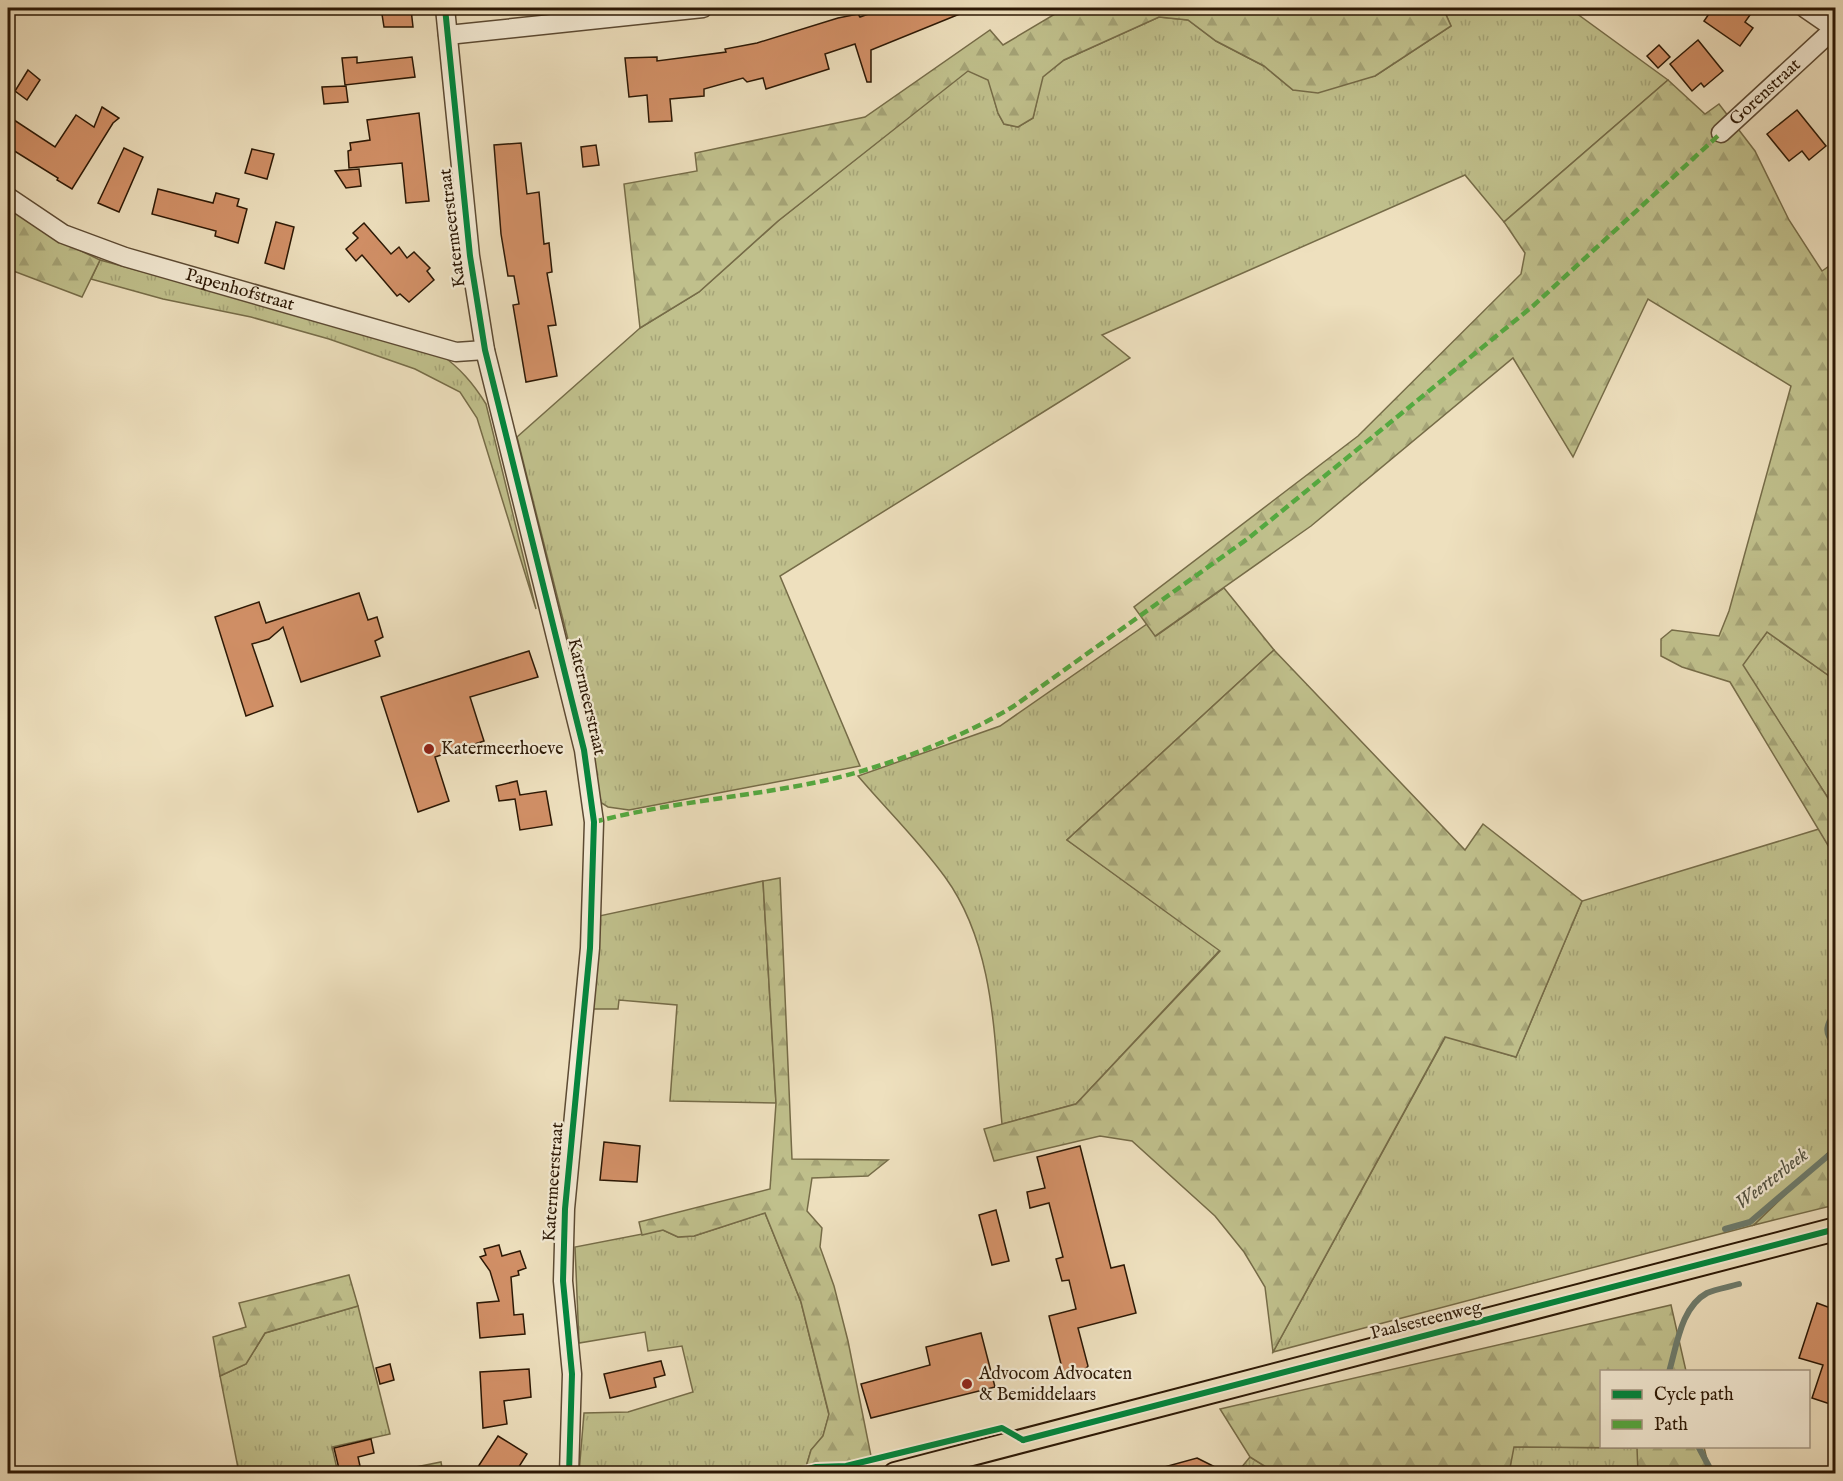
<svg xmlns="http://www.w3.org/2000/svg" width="1843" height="1481" font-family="'IM FELL English',serif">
<defs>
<pattern id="grass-tufts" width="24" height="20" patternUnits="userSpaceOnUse" patternTransform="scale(1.5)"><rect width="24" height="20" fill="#c0c08c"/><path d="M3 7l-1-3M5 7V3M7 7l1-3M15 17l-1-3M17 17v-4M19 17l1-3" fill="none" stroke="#a5a477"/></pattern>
<pattern id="forest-firs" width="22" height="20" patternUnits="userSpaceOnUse" patternTransform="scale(1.5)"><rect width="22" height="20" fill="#c0c08c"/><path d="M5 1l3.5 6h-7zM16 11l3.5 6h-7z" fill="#a5a477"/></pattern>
</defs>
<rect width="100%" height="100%" fill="#eee0be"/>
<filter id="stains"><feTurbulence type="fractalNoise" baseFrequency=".00333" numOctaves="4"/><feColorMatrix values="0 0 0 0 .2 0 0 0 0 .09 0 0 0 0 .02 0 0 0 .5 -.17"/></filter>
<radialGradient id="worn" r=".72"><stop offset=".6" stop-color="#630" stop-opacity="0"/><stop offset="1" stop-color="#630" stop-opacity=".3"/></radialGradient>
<g fill="url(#grass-tufts)" stroke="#766c48" stroke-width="1.5">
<polygon points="1443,8 1569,8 1668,80 1504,222 1465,175 1102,335 1130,358 780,576 860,766 629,810 608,807 600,802 576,671 517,437 640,328 699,292 778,221 968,70 989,80 998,113 1004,124 1018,127 1033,118 1042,77 1064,60 1159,17 1188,20 1216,41 1264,66 1293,90 1375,76 1451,26"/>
<path d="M100 260 439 353C460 368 473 383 486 404L536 609 477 418 460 392 415 369 329 339 251 317 163 299 91 279Z"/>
<path d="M1224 588 1274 650 1067 840 1220 950 1076 1104 1002 1124C994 1041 996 947 945 877 919 841 886 809 858 776L1000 726 1147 624 1156 636Z"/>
<polygon points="1767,632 1835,680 1835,809 1742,665"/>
<polygon points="1819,829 1835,857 1836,1031 1828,1044 1835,1062 1835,1146 1754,1225 1273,1352 1446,1036 1516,1057 1582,901"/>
<polygon points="763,881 776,1103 670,1101 677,1005 619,1000 618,1009 591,1009 599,916"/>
<polygon points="765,1213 801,1302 829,1415 823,1436 811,1450 806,1467 779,1474 579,1473 584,1413 628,1412 693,1392 682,1346 648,1351 645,1332 579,1343 575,1247 663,1230 678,1237 694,1236"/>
<polygon points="358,1306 390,1434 332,1447 338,1473 239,1473 220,1376 246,1364 265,1333"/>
<polygon points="1513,1447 1638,1448 1638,1473 1509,1474"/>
<polygon points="1250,1457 1276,1473 1236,1474"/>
<polygon points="441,1462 443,1473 386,1473"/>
</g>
<g fill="url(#forest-firs)" stroke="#766c48" stroke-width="1.5">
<polygon points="1065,8 1443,8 1451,26 1375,76 1318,93 1293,90 1264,66 1216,41 1188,20 1159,17 1064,60 1043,77 1033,118 1018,127 1004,124 998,113 988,80 968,71 778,221 699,292 640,328 624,184 697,171 695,153 865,117 990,30 1003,45"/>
<polygon points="1668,80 1705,114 1719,104 1755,151 1789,220 1822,271 1835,262 1835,330 1831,336 1836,339 1835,680 1767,632 1743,665 1835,809 1835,857 1730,682 1682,667 1661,656 1661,639 1672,630 1719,636 1729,611 1791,386 1648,299 1573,457 1513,358 1311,526 1155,636 1134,607 1358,436 1521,274 1525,253 1504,222"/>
<polygon points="8,208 50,236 100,260 82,297 8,269"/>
<polygon points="1274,650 1465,850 1483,824 1582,901 1516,1057 1445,1037 1273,1352 1265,1287 1244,1252 1215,1216 1132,1141 1100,1136 994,1161 984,1129 1076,1104 1220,951 1067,840"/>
<polygon points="780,878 792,1159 888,1160 868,1176 812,1178 807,1211 822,1228 820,1247 834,1286 848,1341 871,1456 850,1462 806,1467 811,1450 823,1436 829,1414 801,1302 765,1213 694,1236 678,1237 663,1230 642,1235 639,1222 770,1189 776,1103 763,881"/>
<polygon points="1835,1146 1835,1205 1754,1225"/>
<polygon points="349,1275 358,1306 265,1333 246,1364 220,1376 213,1337 246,1327 239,1303"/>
<polygon points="1671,1305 1686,1371 1602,1372 1602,1446 1704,1447 1710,1473 1638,1473 1637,1448 1514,1447 1509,1473 1276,1473 1250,1457 1220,1409"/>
</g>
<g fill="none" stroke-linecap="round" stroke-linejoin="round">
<g stroke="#6d7b6c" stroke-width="6">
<path d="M1836 1010C1827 1024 1822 1033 1836 1045"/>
<polyline points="1725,1229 1750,1222 1836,1149"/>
<path d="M1669 1372C1677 1345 1681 1307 1707 1293 1716 1289 1729 1287 1739 1284"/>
<polyline points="1698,1446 1713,1474"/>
</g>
</g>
<g fill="#d29067" stroke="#2c1805" stroke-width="1.5">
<polygon points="381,8 408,8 411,9 413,27 384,27"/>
<polygon points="885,8 972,9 871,50 871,82 867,82 855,44 825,54 829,69 766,89 763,78 747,82 743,78 704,89 704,96 670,99 672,121 649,122 647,95 629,97 625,58 657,57 657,61 726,52 725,49 757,43 838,18 858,14 860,17"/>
<polygon points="1713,8 1739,8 1750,15 1745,22 1753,28 1740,46 1704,21"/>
<polygon points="1698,40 1723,71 1704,87 1701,83 1692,91 1670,64"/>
<polygon points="1659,45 1670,57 1658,68 1647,56"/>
<polygon points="357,57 357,63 412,57 415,77 345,85 342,58"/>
<polygon points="28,70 40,80 27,100 15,91"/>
<polygon points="346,86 348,102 324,104 322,87"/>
<polygon points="102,107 119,118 113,123 72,189 57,180 58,178 8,147 8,116 55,147 76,115 94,127"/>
<polygon points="1797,110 1826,146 1809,160 1802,151 1789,161 1767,134"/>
<polygon points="419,113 429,201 406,203 402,163 349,168 348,151 351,150 350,143 370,140 367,120"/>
<polygon points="521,143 527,194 539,192 544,244 549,243 552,272 547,273 556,325 548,326 557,376 526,382 513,305 519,304 514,276 508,276 501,234 494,145"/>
<polygon points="596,145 599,165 583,167 581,147"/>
<polygon points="124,148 143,157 119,212 98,203"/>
<polygon points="252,149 274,154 267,179 245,173"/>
<polygon points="359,169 361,186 346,188 335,171"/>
<polygon points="158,189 213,203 216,193 239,199 237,206 247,209 238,243 215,236 216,231 152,214"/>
<polygon points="276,222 294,227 284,269 265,263"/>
<polygon points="364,223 391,254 399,247 407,258 414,252 430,268 427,271 434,280 409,302 400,294 397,296 362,255 356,261 346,249 358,238 353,233"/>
<polygon points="359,593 368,620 377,617 383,637 375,641 380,656 301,682 283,627 269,639 252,644 273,706 246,716 215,617 259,602 266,623"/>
<polygon points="529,651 538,677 470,697 484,741 435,757 449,801 418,812 381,697"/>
<polygon points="517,781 520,795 546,791 552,825 520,830 515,799 499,801 496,786"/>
<polygon points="604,1142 640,1146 637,1182 600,1180"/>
<polygon points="1080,1146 1111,1268 1124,1265 1136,1313 1078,1328 1088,1366 1084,1371 1064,1376 1049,1316 1076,1309 1069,1280 1062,1281 1056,1259 1063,1257 1049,1203 1030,1208 1027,1192 1045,1188 1037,1157"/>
<polygon points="996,1210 1009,1261 992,1265 979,1215"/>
<polygon points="499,1245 502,1256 520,1251 526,1268 518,1271 519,1275 511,1277 514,1315 523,1314 525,1334 480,1338 477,1303 499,1301 490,1271 480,1257 486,1255 484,1249"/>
<polygon points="1817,1303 1836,1310 1836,1406 1812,1398 1823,1365 1799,1358"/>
<polygon points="981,1333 995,1387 871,1418 861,1384 930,1365 926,1347"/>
<polygon points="661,1361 665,1375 654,1378 656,1387 610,1398 604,1374"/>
<polygon points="390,1364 394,1380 380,1384 376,1368"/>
<polygon points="529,1369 531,1397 504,1401 507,1424 483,1428 480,1372"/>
<polygon points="498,1436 527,1454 515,1473 474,1473"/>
<polygon points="371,1439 374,1453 358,1457 360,1466 354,1467 355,1473 340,1473 334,1448"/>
<polygon points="1197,1458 1227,1473 1158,1473 1157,1469"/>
</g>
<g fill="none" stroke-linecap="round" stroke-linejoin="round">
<g stroke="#5c4a33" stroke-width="21">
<g id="minor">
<polyline points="445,8 470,256 485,350 584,750 594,822 590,948 565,1209 563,1281 572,1374 569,1474"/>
<polyline points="1805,8 1834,28"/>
<polyline points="448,35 703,8"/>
<path id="s1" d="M1721 133 1836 27"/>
<path id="s2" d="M8 197 63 234 125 257 456 352 485 350"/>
</g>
</g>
<g stroke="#2c1805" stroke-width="26">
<polyline id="major" points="895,1474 1836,1229"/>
</g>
<use href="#minor" stroke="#f4ebd5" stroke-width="18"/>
<use href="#major" stroke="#eee0be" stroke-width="22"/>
<path stroke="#54a940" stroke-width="4.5" stroke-dasharray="9 4.5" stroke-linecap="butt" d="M594 822C670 802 747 797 823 781 883 768 962 738 1014 706L1250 537 1533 306 1721 133"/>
<g stroke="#f4ebd5" stroke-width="10">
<g id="cycleway">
<polyline points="445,8 470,256 485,350 584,750 594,822 590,948 565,1209 563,1281 572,1374 569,1474"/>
<polyline points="1023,1440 1836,1229"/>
<polyline points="789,1474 816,1467 846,1466 1002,1428 1023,1440"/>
</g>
</g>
<use href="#cycleway" stroke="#00873e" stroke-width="6"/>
</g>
<g fill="#8f2418" stroke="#f4ebd5" stroke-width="2">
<circle cx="429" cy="749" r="6"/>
<circle cx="967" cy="1384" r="6"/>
</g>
<g text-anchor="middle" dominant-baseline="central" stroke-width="4.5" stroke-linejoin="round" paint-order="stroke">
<g font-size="18" fill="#2c1805" stroke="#f4ebd5">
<text stroke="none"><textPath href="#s1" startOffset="60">Gorenstraat</textPath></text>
<text transform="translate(453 228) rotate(-97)">Katermeerstraat</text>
<text stroke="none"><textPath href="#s2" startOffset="252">Papenhofstraat</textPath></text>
<text transform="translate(586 697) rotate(77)">Katermeerstraat</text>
<text transform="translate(554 1182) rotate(-86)">Katermeerstraat</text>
<text transform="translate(1426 1321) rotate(-14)">Paalsesteenweg</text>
</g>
<g font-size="18" fill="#2c1805" stroke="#f4ebd5" text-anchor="start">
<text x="441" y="749">Katermeerhoeve</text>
<text x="979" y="1374">Advocom Advocaten<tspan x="979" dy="21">&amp; Bemiddelaars</tspan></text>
</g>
<g font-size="20" font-style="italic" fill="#525241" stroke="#f4ebd5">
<text transform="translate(1772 1179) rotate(-38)">Weerterbeek</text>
</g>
</g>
<rect width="1843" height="1481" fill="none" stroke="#eee0be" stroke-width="30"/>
<rect x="9" y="9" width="1825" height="1463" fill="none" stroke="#2c1805" stroke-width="3"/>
<rect x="15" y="15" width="1813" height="1451" fill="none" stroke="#2c1805" stroke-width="1.5"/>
<rect x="1600" y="1370" width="210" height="78" fill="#f4ebd5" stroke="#a49782" stroke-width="1.5"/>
<rect x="1612" y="1390" width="30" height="9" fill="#00873e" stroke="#a49782" stroke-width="1.5"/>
<text x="1654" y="1400" font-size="18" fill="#2c1805">Cycle path</text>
<rect x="1612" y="1420" width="30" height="9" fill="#54a940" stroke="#a49782" stroke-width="1.5"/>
<text x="1654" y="1430" font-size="18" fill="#2c1805">Path</text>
<rect width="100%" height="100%" filter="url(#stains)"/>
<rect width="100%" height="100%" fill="url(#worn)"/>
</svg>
